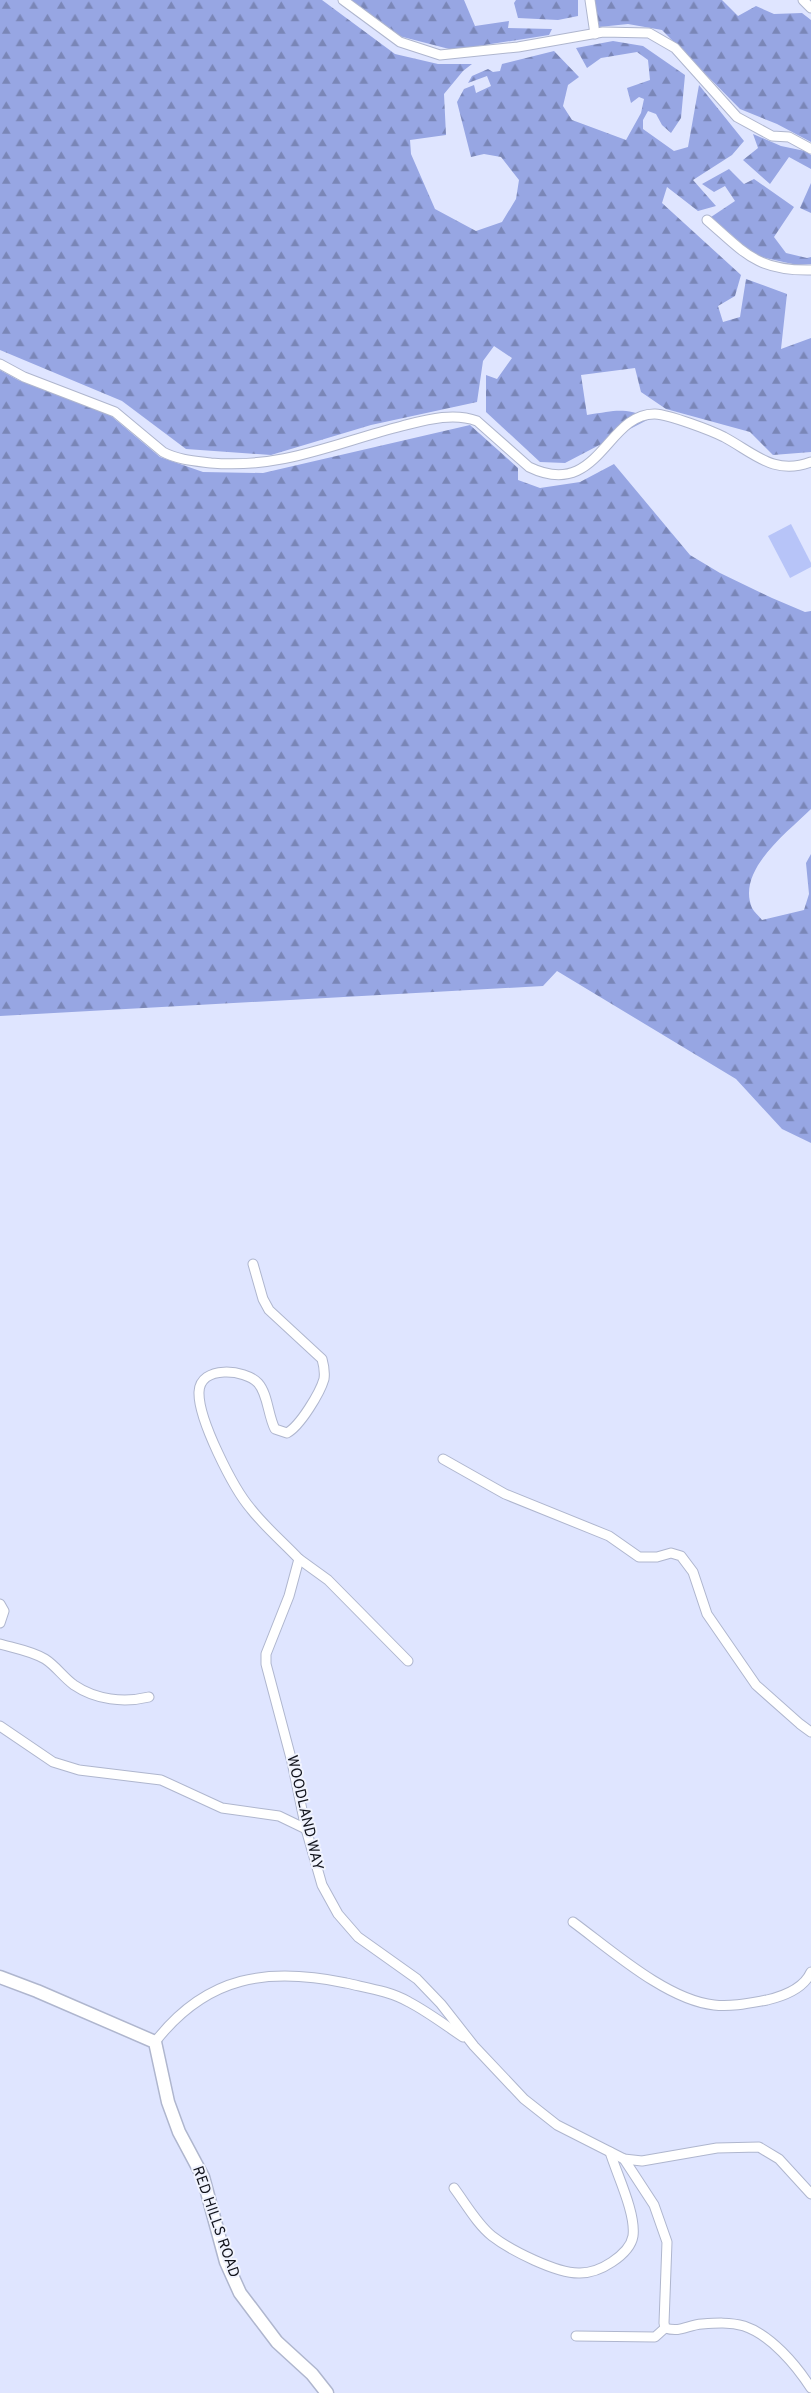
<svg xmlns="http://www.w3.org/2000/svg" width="811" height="2393" font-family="Overpass,sans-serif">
<defs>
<pattern id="forest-firs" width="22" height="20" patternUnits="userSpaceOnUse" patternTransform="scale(1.25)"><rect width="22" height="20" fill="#97a6e3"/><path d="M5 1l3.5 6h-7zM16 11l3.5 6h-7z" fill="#7a86b7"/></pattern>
</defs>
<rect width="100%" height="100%" fill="#dfe5ff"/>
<polygon fill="#b7c4f8" points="791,524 811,563 811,567 790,578 768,536"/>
<g fill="url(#forest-firs)">
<path d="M0 0H322L395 54 438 64H472L463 71 444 94 446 135 410 140 411 154 435 209 476 231 502 222 516 199 519 180 501 157 484 154 471 157 457 102 464 89 474 85 476 93 491 86 487 76 468 83 472 76 488 69 493 72 500 71 502 64 554 51 579 77 568 85 563 106 572 120 626 140 641 113 644 99 639 97 631 103 627 88 650 80 648 60 637 52 601 58 587 68 576 48 613 41 643 46 685 75 681 118 671 133 662 125 656 114 648 111 643 120V129L674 151 688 147 699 85 744 141 732 155 693 180 716 206 698 211 667 187 662 203 741 275 735 296 718 306 723 322 740 317 746 279 787 294 781 349 811 338V452L773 455 750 432 666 409 641 392 635 368 581 375 587 415C617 411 621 407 651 418L565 463 540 462 486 412V375L497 379 512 358 494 346 483 361 477 402 371 425 271 455 186 449 122 401 0 350Z"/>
<polygon points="351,0 464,0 475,26 509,21 508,28 552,29 549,35 453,50 399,36"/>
<polygon points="516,0 578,0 578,16 558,20 518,18 514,3"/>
<polygon points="594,0 722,0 738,16 756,6 774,14 802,13 811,20 811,142 777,124 740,109 662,30 628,24 599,27"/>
<polygon points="753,134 781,146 805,151 811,155 811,169 789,157 770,184 743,160 758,148"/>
<polygon points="729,169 744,184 754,179 794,207 774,237 786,253 807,258 811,257 811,264 797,265 756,256 711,217 735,201 725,186 714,192 702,184"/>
<polygon points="811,183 811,213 800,208"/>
<path d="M0 370 18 380 110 415 160 457 203 472 263 473 470 425 518 468V480L540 488 580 482 614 464 690 555 720 573 772 598 805 612 811 611V809C788 832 736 870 752 908 754 912 759 916 762 920L804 910 809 894 806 863 811 854V1143L782 1129 736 1079 557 971 543 986 0 1016Z"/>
</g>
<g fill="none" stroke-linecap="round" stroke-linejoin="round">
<g stroke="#afb6ce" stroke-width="11">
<g id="street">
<polyline points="343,0 400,42 440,55 518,47 603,32 649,33 675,48 737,117 772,136 789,137 811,149"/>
<polyline points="590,0 595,34"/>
<polyline points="803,0 811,8"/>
<path d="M707 220C745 253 757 271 811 270"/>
<path d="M0 364 24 377 115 412 163 452C178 460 195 461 211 463 283 469 335 443 402 426 426 420 453 412 477 421L529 467C599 501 606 413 655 414 670 415 710 430 724 437 754 453 774 476 811 462"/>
<path d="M253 1264 263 1299 269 1310 322 1359C324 1366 325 1372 324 1379 320 1393 300 1426 287 1433L275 1429C268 1416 268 1394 258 1383 245 1369 200 1365 199 1392 198 1419 233 1488 251 1509 265 1527 283 1542 299 1559L289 1596 266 1654V1664L292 1762 306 1829 322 1885 338 1914 358 1937 417 1979 441 2004 474 2046 524 2099 557 2125 624 2159 642 2161 717 2148 759 2147 779 2159 811 2194"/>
<polyline points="443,1459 505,1494 609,1536 639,1557 657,1557 671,1553 681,1556 693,1572 707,1614 756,1685 800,1724 811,1732"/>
<polyline points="299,1559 328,1580 408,1661"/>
<polyline points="0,1604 4,1611 0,1623"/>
<path d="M0 1644C14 1648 32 1651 45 1659 56 1666 63 1677 74 1685 96 1700 124 1703 149 1697"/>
<polyline points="0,1726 53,1762 79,1770 161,1780 222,1808 279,1816 306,1829"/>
<path d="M573 1922C611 1950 667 2000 714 2005 732 2007 750 2003 767 2000 784 1996 804 1988 811 1972"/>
<path d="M155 2042C207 1975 268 1967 346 1983 367 1988 390 1991 409 2002 428 2012 445 2025 463 2037"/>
<path d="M624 2159 654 2205 667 2242 664 2323 665 2328C681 2333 687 2325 702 2324 716 2323 730 2322 744 2326 771 2335 796 2365 811 2388"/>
<path d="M454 2188C466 2204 477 2224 492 2236 510 2250 557 2274 580 2273 591 2273 603 2268 612 2262 621 2256 631 2248 633 2236 636 2213 617 2175 610 2152"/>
<polyline points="576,2336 655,2337 665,2328"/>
</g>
</g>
<g stroke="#afb6ce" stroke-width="15">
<polyline id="secondary" points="0,1977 37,1991 155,2042 168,2102 179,2132 203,2177 226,2262 240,2293 277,2342 312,2374 327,2393"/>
</g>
<use href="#street" stroke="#fff" stroke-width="9"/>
<use href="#secondary" stroke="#fff" stroke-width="12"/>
</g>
<g text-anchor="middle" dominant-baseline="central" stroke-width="4" stroke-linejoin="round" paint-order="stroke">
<g font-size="15" fill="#11131b" stroke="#f0f3fe">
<text transform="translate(304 1813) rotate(77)">WOODLAND WAY</text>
<text transform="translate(215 2222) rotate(71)">RED HILLS ROAD</text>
</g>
</g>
</svg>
